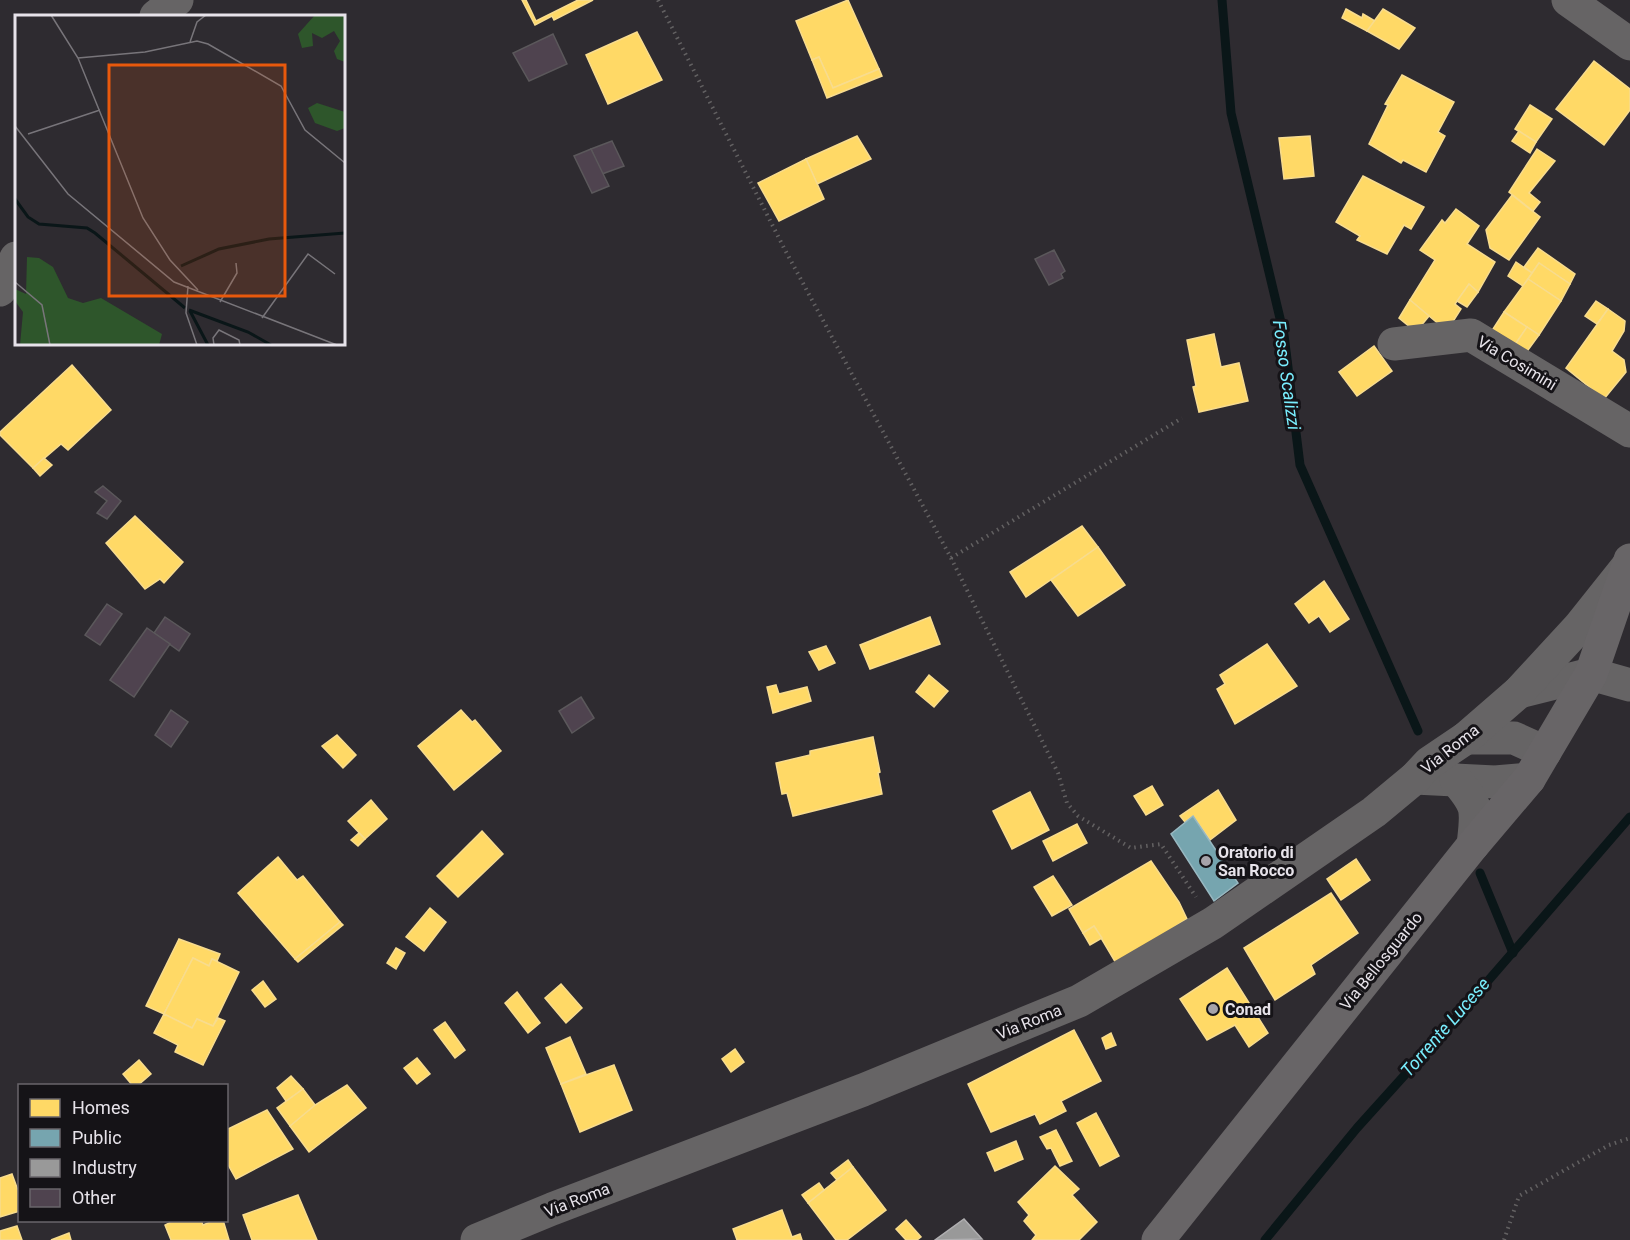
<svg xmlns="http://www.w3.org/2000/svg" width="1630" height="1240" font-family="Roboto,sans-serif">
<rect width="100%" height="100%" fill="#2e2b30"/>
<g fill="#ffd966" stroke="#f8dc8e" stroke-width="1.5">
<polygon points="522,0 526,0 536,21 578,0 593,0 554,20 552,16 535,25"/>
<polygon points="848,0 879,69 833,88 819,57 812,60 796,21"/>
<polygon points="1346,9 1362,18 1363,14 1375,21 1367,31 1342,18"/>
<polygon points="1383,9 1415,28 1399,49 1367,31"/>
<polygon points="637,32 662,80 608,104 586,55"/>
<polygon points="819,57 833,88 879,69 882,76 827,98 812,60"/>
<polygon points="1594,61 1630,89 1630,110 1604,145 1556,109"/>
<polygon points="1402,75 1454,102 1438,132 1445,136 1426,172 1403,160 1401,163 1369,144 1388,105 1385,104"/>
<polygon points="1530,105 1552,119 1536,142 1515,129"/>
<polygon points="1519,131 1536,142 1530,153 1512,141"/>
<polygon points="857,136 871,159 817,184 806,159"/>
<polygon points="1310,136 1314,176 1284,179 1279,138"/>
<polygon points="1537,149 1555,161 1529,193 1540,202 1533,211 1509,192"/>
<polygon points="806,159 824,199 779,221 758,183"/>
<polygon points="1363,176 1424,207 1411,229 1404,225 1387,254 1357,240 1360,236 1336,222"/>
<polygon points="1512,195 1540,217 1509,260 1490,248 1486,230"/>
<polygon points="1456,209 1479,226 1467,244 1495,262 1478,292 1469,284 1455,304 1461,309 1447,331 1410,300 1435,260 1420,250 1442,220 1445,223"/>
<polygon points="1538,248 1575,274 1570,284 1539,263 1532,273 1524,267"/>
<polygon points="1516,262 1532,273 1523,286 1508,276"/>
<polygon points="1539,263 1570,284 1561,301 1528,279"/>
<polygon points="1528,279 1561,301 1539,335 1504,312"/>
<polygon points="1469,284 1478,292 1467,307 1457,301"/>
<polygon points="1410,300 1429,316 1416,332 1399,318"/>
<polygon points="1596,301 1608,309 1597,324 1585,316"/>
<polygon points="1608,309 1625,321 1624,331 1612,351 1624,360 1626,372 1604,399 1566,368"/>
<polygon points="1504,312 1527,327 1510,352 1489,335"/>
<polygon points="1527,327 1539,335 1520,361 1510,352"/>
<polygon points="1214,334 1221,367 1239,363 1248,401 1199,412 1193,387 1196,386 1187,340"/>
<polygon points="1374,346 1392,371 1357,396 1339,372"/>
<polygon points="72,365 111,410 68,450 61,444 33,468 0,435 0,432"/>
<polygon points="44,458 52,465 40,476 33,468"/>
<polygon points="135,516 183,562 164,583 160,579 145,589 106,543"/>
<polygon points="1082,526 1098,547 1026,597 1010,572"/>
<polygon points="1098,547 1125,585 1078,616 1051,580"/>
<polygon points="1324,581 1349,619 1330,632 1319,616 1309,623 1295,604"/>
<polygon points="930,617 940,644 870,669 860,645"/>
<polygon points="1267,644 1297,686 1235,724 1217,689 1225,684 1220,675"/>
<polygon points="826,646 835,663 819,670 809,652"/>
<polygon points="929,675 948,691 934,707 916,692"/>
<polygon points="776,685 779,694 807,687 811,701 773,713 767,687"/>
<polygon points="461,710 472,722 475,720 501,751 454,790 418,746"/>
<polygon points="337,735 356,755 343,768 322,746"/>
<polygon points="873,737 880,772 878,773 882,794 793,816 787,793 782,794 776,763 810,755 810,751"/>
<polygon points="1152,786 1163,805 1146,815 1134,796"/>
<polygon points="1218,790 1236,820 1210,840 1193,816 1185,822 1180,816"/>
<polygon points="1030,792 1049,830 1012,849 993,811"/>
<polygon points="371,800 387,819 365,839 348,821"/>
<polygon points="1077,824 1087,843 1053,861 1043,841"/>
<polygon points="482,831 503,854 458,897 437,876"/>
<polygon points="359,833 365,839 358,846 351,840"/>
<polygon points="278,857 297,880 303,876 340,922 295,959 238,893"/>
<polygon points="1356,859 1370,880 1341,900 1327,879"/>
<polygon points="1151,861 1179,902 1187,919 1117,965 1094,926 1083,933 1069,909"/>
<polygon points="1053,876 1072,905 1052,916 1034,887"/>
<polygon points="1331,893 1358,933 1311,965 1315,974 1275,1000 1244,948"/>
<polygon points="430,908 446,922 424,951 406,937"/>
<polygon points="340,922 343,925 298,962 295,959"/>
<polygon points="1094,926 1102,938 1090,945 1083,933"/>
<polygon points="179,939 220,954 217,961 212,959 209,966 193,958 164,1014 146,1006"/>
<polygon points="396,948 405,953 396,969 387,963"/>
<polygon points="193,958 209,966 212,959 239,972 213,1026 197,1019 192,1028 164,1014"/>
<polygon points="1227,968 1268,1033 1249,1047 1235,1025 1207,1040 1180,999"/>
<polygon points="263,981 276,999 265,1007 252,990"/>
<polygon points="561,984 582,1008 566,1023 545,998"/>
<polygon points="517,992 540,1023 528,1033 505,1003"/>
<polygon points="164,1014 192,1028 197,1019 213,1026 218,1018 225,1021 203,1065 175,1052 178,1045 154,1033"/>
<polygon points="445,1022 465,1050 455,1058 434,1030"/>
<polygon points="1074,1030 1101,1081 1061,1101 1066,1111 1040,1124 1035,1114 991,1132 968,1084"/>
<polygon points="1111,1033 1116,1045 1106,1049 1102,1038"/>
<polygon points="570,1037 586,1074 561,1084 546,1048"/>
<polygon points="735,1049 744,1062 731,1072 722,1059"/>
<polygon points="417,1058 430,1074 417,1084 404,1068"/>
<polygon points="139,1060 151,1074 137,1086 133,1086 123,1074"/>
<polygon points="614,1065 632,1110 580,1132 561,1084"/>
<polygon points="291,1076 303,1089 286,1101 277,1088"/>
<polygon points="347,1085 366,1108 309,1152 290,1126 315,1105"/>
<polygon points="303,1089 315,1105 290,1126 277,1108"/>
<polygon points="267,1110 293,1149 236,1179 226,1161 226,1130"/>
<polygon points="1096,1113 1119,1156 1100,1166 1077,1123"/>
<polygon points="1056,1130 1072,1161 1060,1166 1051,1148 1047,1149 1040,1137"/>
<polygon points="1016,1141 1023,1159 995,1171 987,1153"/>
<polygon points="848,1160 853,1167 837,1180 831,1173"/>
<polygon points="1055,1166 1079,1189 1072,1195 1097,1222 1079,1240 1032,1240 1036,1235 1024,1221 1029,1215 1018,1202"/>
<polygon points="853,1167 886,1210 847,1240 836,1240 808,1203"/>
<polygon points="12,1174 20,1196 20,1211 0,1217 0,1178"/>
<polygon points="819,1183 824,1190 808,1203 802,1195"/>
<polygon points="298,1195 317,1240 252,1240 243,1215"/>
<polygon points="782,1210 792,1237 800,1234 802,1240 737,1240 733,1229"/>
<polygon points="175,1220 201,1220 203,1225 215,1220 223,1220 229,1240 171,1240 165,1225"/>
<polygon points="906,1220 921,1237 917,1240 906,1240 896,1229"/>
<polygon points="17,1226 22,1240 0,1240 0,1231"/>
<polygon points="69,1233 71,1240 51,1240"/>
</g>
<polygon fill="#76a5af" stroke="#98b8c1" stroke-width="1.5" points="1193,816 1238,883 1214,901 1171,834"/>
<polygon fill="#999" stroke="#b0afb1" stroke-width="1.5" points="964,1219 982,1239 935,1240"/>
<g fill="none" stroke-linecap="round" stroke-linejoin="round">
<g stroke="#0a1618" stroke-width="9">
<polyline points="1222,0 1231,113 1284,335 1300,465 1418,731"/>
<polyline points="1480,873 1513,953"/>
<polyline points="1265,1240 1357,1128 1448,1027 1630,817"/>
</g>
</g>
<g fill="#4f434f" stroke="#5b585b" stroke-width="1.5">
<polygon points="553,34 567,64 529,81 513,53"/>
<polygon points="612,141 624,166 602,174 591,149"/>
<polygon points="591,149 609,186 592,193 574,156"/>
<polygon points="1054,250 1065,271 1061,274 1063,278 1049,285 1035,259"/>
<polygon points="103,486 121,501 107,519 97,513 107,501 95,492"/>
<polygon points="107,604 122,614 100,645 85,635"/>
<polygon points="165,617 190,634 179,651 154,633"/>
<polygon points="147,628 170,644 134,697 110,680"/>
<polygon points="581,697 594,718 572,733 559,711"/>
<polygon points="171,710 188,722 171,747 155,735"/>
</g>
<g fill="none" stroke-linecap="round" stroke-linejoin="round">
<g stroke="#636162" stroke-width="4" stroke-dasharray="1.5 4.5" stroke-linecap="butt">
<polyline points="658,0 784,248 951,558 1058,773 1067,803 1078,816 1131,848 1161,844 1196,897"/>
<polyline points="951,558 1182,418"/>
<polyline points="1504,1240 1519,1196 1609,1145 1630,1138"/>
</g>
<g stroke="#666465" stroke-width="33">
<polyline points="1568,0 1630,44"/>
<polyline points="156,16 177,0"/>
<polyline points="0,290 16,258"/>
<polyline points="1394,344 1471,335 1630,431"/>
<polyline points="1519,692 1591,674 1630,685"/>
<polyline points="1466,738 1514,738 1545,752"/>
<polyline points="1415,778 1495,782 1529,779"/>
<path d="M1456 780C1479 807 1477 810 1473 845"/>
<polyline points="477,1240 552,1209 863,1090 1079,1001 1213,923 1374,812 1415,778 1429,763 1466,738 1519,692 1579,627 1626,568"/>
</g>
<polyline stroke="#686567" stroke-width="33" points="1158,1240 1473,845 1529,779 1591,674 1630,560"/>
</g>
<g fill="#a6a3a9" stroke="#151317" stroke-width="2">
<circle cx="1206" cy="861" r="6"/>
<circle cx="1213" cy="1009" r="6"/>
</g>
<g text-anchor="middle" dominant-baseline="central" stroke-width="6" stroke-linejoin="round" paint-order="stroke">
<g font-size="16" fill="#e7e3ea" stroke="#151317">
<text transform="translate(1517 363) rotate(31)">Via Cosimini</text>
<text transform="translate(1450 749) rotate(-38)">Via Roma</text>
<text transform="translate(1381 961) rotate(-51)">Via Bellosguardo</text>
<text transform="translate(1029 1022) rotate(-22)">Via Roma</text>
<text transform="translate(577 1200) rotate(-21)">Via Roma</text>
</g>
<g font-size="16" font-weight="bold" fill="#e7e3ea" stroke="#151317" text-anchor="start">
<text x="1218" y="852">Oratorio di<tspan x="1218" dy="18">San Rocco</tspan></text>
<text x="1225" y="1009">Conad</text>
</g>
<g font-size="18" font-style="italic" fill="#79eefe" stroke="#151317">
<text transform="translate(1287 375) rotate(82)">Fosso Scalizzi</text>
<text transform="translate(1445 1027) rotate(-49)">Torrente Lucese</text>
</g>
</g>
<g transform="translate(15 15)">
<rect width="330" height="330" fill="#2e2b30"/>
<path d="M300 0H330V47L322 44 319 36 325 26 319 16 307 23 297 18 298 31 287 33 283 19ZM302 88 330 97V113L322 116 300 108 293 93ZM12 242 24 243 38 252 53 283 68 288 86 283 147 319 144 330H5L8 297 0 286V274L11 279Z" fill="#2e562b"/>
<path fill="none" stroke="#0a1618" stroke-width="3" d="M0 184 13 202 24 209 72 213 80 218 170 293M166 251 204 234 254 224 330 218M174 295 233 317 256 330M175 296 193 330"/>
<path fill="none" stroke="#78757a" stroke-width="1.5" d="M36 0 63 43 128 203 155 245 183 275M175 27 182 7 191 0M63 43 130 37 182 26 193 29 266 71 290 115 330 148M0 111 53 179 159 267 322 330M13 119 85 95M0 267 27 290 35 330M173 271 171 298 182 330M205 287 222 258 221 248M247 303 293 239 320 259M199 330 198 323 204 315 224 325 225 330"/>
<path fill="#e8590c" fill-opacity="0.15" stroke="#e8590c" stroke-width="3" d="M94 50H270V281H94Z"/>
<rect width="330" height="330" fill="none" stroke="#e7e3ea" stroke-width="3"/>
</g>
<rect x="18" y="1084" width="210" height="138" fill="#151317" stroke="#69666b" stroke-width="1.5"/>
<rect x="30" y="1099" width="30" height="18" fill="#ffd966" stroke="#69666b" stroke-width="1.5"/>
<text x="72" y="1114" font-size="18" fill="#e7e3ea">Homes</text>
<rect x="30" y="1129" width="30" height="18" fill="#76a5af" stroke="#69666b" stroke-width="1.5"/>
<text x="72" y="1144" font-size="18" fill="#e7e3ea">Public</text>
<rect x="30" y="1159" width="30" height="18" fill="#999999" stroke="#69666b" stroke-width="1.5"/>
<text x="72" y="1174" font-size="18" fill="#e7e3ea">Industry</text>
<rect x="30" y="1189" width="30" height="18" fill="#4f434f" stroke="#69666b" stroke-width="1.5"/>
<text x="72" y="1204" font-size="18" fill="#e7e3ea">Other</text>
</svg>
